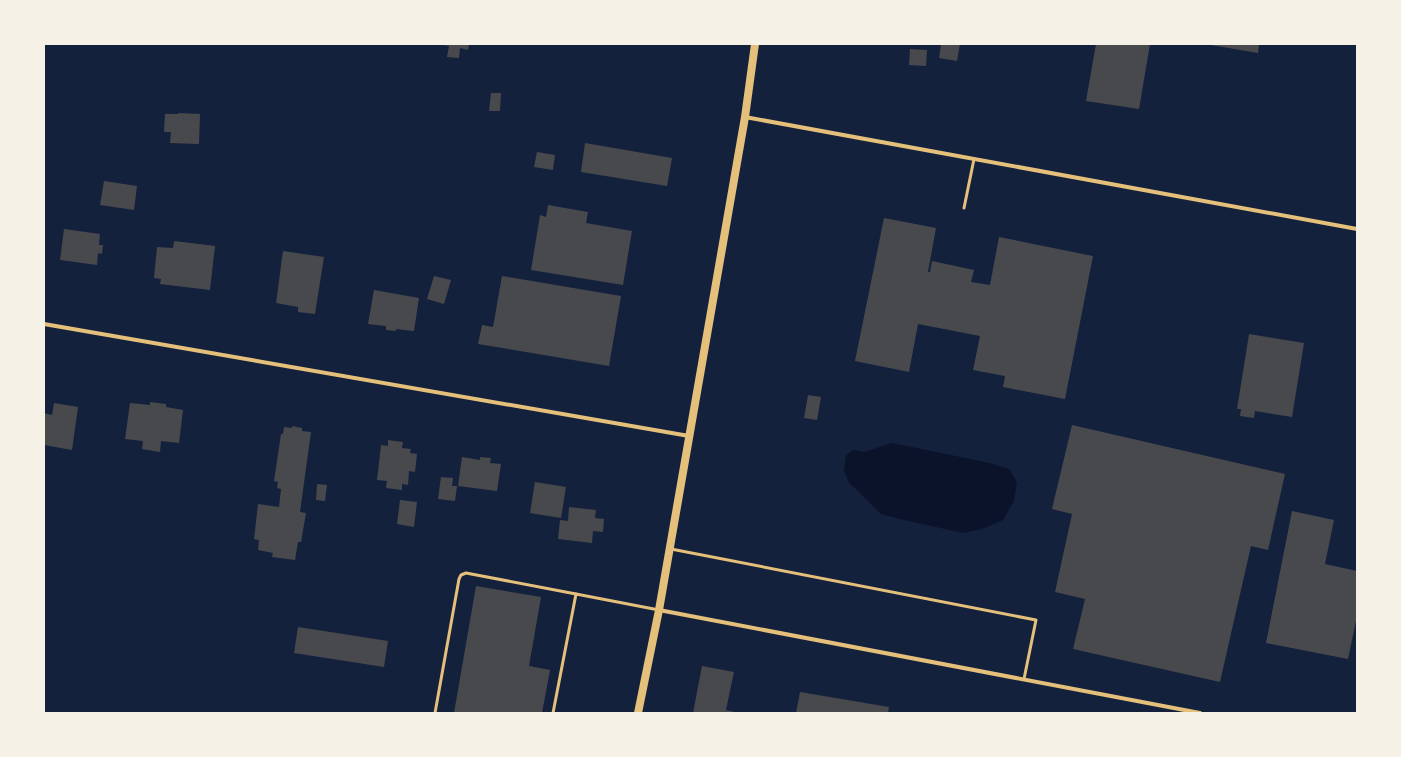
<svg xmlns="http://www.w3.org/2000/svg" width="1401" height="757" font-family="'IBM Plex Sans',sans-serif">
<rect width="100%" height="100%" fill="#14213d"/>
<polygon fill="#0b132b" points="892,443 990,463 1009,469 1017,482 1014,501 1003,520 982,529 963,533 900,519 881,514 859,492 849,483 844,471 846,455 853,450 864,452"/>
<g fill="#48494c">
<polygon points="439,44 469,44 468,50 460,48 459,58 447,57 449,46"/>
<polygon points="941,44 960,44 957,61 939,58"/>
<polygon points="1096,44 1150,44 1139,109 1086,101"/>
<polygon points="1205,44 1259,44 1258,53"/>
<polygon points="910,49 927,50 926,66 909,65"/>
<polygon points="491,93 501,93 500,111 489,111"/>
<polygon points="178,113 200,114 199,144 170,143 171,132 164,132 165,114 178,114"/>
<polygon points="585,143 672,158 667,186 581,172"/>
<polygon points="537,152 555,155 553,170 534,167"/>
<polygon points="104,181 137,186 134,210 100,205"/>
<polygon points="548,205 588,212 586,223 632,231 623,285 531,270 540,215 546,217"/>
<polygon points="884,218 936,228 928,272 930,272 932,261 974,270 971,282 990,285 999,237 1093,256 1065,399 1003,387 1005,376 973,370 980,336 918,324 909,372 855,361"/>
<polygon points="64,229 100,234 99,245 103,245 102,254 98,253 97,265 60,260"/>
<polygon points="174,241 215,246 210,290 160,284 161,279 154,278 157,247 173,248"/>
<polygon points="283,251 324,257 315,314 298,312 298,307 276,303"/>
<polygon points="434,276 451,280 444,304 427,299"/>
<polygon points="502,276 621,296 609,366 478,344 482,325 493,327"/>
<polygon points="374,290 419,298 414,331 396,329 396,331 386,330 386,326 368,324"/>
<polygon points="1249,334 1304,343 1292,417 1255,411 1254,418 1240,416 1241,409 1237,409"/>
<polygon points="808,395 821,397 817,420 804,418"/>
<polygon points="150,402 166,404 166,407 183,410 179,443 161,441 160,452 142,449 143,441 125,439 130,403 150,405"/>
<polygon points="54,403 78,407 72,450 44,445 44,413 52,415"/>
<polygon points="1072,425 1285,474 1268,550 1251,546 1220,682 1073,649 1085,599 1055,592 1072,514 1052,509"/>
<polygon points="292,426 302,428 302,431 311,432 300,512 306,513 301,542 298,542 295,560 272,557 273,553 258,550 259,540 254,539 258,504 279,507 281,489 277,488 278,482 274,481 281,434 283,434 284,427 292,428"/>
<polygon points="388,440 403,442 402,448 411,449 410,453 417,454 415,472 409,471 408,485 402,484 402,490 386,488 387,481 377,480 381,445 388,446"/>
<polygon points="462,457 480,460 480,457 491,458 490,463 501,464 497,491 458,486"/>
<polygon points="441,477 453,478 452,486 457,486 455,501 438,499"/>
<polygon points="535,482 566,487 561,518 530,513"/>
<polygon points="317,484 327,485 325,501 316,500"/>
<polygon points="400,500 417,502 414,527 397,524"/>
<polygon points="569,507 596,510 595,518 604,519 603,532 593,531 592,543 558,539 560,520 568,521"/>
<polygon points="1292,511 1334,520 1325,564 1357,571 1357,616 1348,659 1266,643"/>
<polygon points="476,586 541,597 529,666 550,670 542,713 454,713"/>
<polygon points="298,627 388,641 384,667 294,653"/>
<polygon points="702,666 734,672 726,710 739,713 693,713"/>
<polygon points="800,692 889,707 888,713 796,713"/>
</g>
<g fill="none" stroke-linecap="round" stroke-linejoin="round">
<g stroke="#e5c07b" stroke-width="3">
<polyline points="964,208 974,159"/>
<polyline points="671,549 1036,620 1024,679"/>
<polyline points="435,713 459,579 461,575 466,573 576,594"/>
<polyline points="553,713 576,594 659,610"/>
</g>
<g stroke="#e5c07b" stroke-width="4">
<polyline points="745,117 1357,229"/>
<polyline points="44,324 689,436"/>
<polyline points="659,610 1200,713"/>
</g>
<polyline stroke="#e5c07b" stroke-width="8" points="638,713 659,610 745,117 755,44"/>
</g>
<rect width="1401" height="757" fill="none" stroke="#f6f1e7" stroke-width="90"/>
</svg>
